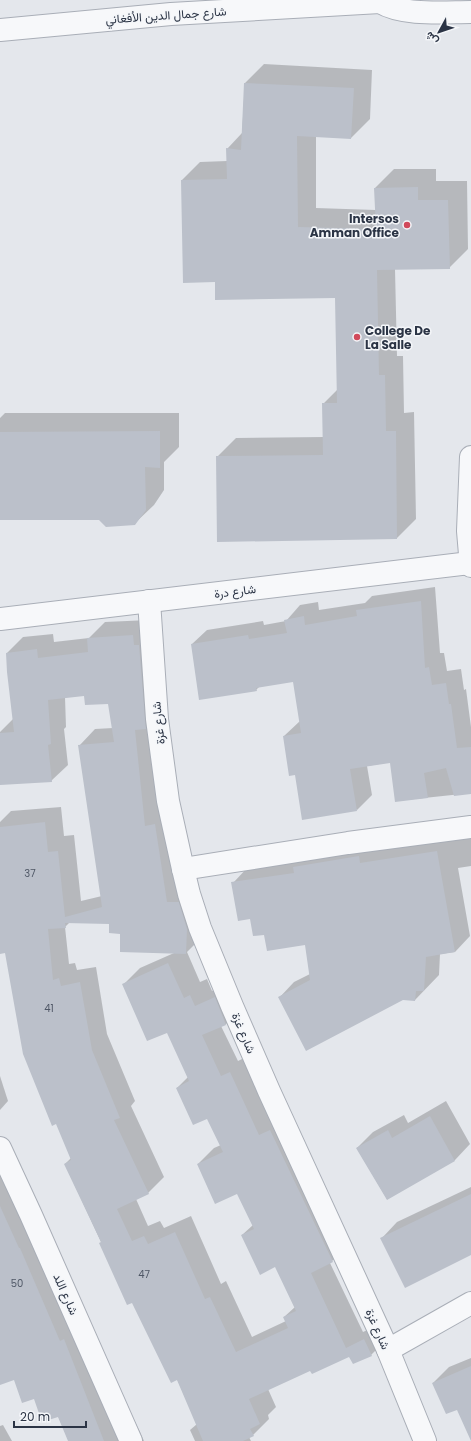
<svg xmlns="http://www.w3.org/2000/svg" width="471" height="1441" font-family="Poppins,Vazirmatn,sans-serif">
<rect width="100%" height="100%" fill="#e4e7ec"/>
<g fill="#0003" fill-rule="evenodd">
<polygon points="264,64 372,70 370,119 351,138 316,136 316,208 376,210 375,188 394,169 436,169 436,181 467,181 468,249 449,268 395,269 397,356 403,356 404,413 414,412 416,519 397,538 217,457 236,438 324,437 324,403 338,389 336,297 216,281 182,180 200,162 227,161 227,149 242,133 245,83"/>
<polygon points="5,413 179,413 179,447 164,462 164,490 154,505 134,524 100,519 0,519 0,418"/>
<polygon points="435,587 440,653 444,653 447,671 461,669 464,690 466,689 471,727 471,793 396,801 391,762 367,766 372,795 357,810 295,774 284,736 300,721 294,681 260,686 256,690 192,644 207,630 263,621 264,625 286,621 300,605 318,602 319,610 365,603 372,596"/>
<path d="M149 620 161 712 202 937 187 952 200 982 207 979 212 991 231 982 242 1008 226 1024 221 1026 238 1061 246 1057 348 1245 330 1263 363 1332 381 1324 387 1339 371 1355H350L310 1370 268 1389 276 1407 268 1415 269 1419 253 1435 249 1437 251 1441H195L190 1430 197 1424 177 1379 133 1302 101 1242 65 1164 71 1158 6 952 0 953V822L11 811 61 807 64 836 74 835 81 901 102 896 79 746 95 729 113 728 109 702 85 695 65 697 66 727 64 729 68 765 51 781 0 761V732L14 718 7 653 23 637 53 634 54 642 89 638 105 622ZM70 922 110 923 121 933 174 953 140 968 124 984 168 1031 188 1077 177 1088 208 1117 221 1145 214 1148 198 1164 237 1192 253 1225 242 1235 276 1266 295 1307 284 1317 286 1321 252 1337 226 1281 221 1284 191 1216 164 1228 160 1221 148 1226 136 1199 148 1193 164 1177 131 1106 135 1101 107 1034 96 967 77 970 75 963 69 964 65 927Z"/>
<polygon points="471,833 471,866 458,868 470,936 455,952 440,954 439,975 415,1000 279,998 294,982 310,974 306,944 265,933 251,918 233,883 248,867"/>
<polygon points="0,1076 8,1101 0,1110"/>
<polygon points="446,1101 470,1144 455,1160 387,1199 357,1148 373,1132 404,1115 408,1123"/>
<polygon points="0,1150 140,1432 144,1441 69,1441 58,1416 34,1398 14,1379 0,1372"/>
<polygon points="471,1187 471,1254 382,1238 397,1222"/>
<polygon points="471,1358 471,1438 457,1408 433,1383 449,1367"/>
<polygon points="3,1425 12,1441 0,1441 0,1426"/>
</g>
<g fill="#bbc0ca">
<polygon points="244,83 354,88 351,139 297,136 298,227 376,229 374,188 418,187 418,200 448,200 450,269 377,270 379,375 385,375 386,431 396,431 397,539 217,542 216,456 323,455 322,403 337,403 335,298 215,300 215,282 183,283 181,180 227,179 226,148 241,150"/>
<polygon points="160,431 160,468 145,467 146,510 135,525 106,527 99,520 0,520 0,432"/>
<polygon points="421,601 425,668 429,667 432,685 446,683 449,704 451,704 457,748 471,747 471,794 454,796 446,768 424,773 428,798 395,802 390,763 350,769 357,811 302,820 295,775 289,776 283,736 301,733 293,682 256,688 257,691 199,700 191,644 248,635 249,639 287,633 284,620 304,616 305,625 357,616 356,610"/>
<polygon points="133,635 134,645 139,645 146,729 135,730 145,826 155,824 167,902 179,902 187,929 186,954 120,952 120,934 109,933 109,924 65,923 66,928 48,929 53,980 59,978 61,986 80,982 92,1050 120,1118 114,1120 149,1194 117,1209 132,1241 144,1236 148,1244 175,1232 205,1299 210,1297 236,1352 288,1328 283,1317 296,1311 275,1267 260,1275 241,1235 254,1229 237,1194 215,1204 197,1164 223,1152 207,1119 193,1125 176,1088 189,1081 167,1033 147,1041 122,984 168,963 184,998 190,995 195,1006 215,997 226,1025 202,1035 221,1076 230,1072 259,1135 270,1130 333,1262 311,1273 346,1348 364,1339 372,1356 353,1364 349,1357 312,1374 310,1371 249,1399 260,1424 250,1429 254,1436 243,1441 203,1441 177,1380 171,1383 132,1303 127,1305 99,1243 101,1242 64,1164 71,1160 56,1124 52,1126 23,1054 5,953 0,954 0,827 45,822 48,852 58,851 65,917 102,907 78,745 114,742 108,704 85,705 84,696 48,700 51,744 48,745 52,782 0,785 0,733 14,732 7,672 6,653 37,649 38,658 88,652 87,638"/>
<polygon points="437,851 455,952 426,957 424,991 416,991 415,1001 403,1000 306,1051 278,997 310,980 305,945 267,951 264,935 253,936 250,919 238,921 231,882 294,873 293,867 359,856 360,863"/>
<polygon points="430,1116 455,1161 387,1200 356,1148 388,1130 392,1138"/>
<polygon points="471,1194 471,1255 405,1288 380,1238"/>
<polygon points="0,1206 19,1248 20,1248 60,1341 64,1339 104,1441 68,1441 58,1417 42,1422 34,1399 22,1403 14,1380 0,1385"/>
<polygon points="471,1366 471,1441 457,1410 446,1414 432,1383"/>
</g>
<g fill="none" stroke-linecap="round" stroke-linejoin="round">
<g stroke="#a9aeb7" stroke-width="24">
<g id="minor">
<polyline points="149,601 157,719 168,801 183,869 189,894 200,928 232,1006 269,1091 388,1350 425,1441"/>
<polyline points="0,619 470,563"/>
<polyline points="183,869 348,843 471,827"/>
<polyline points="388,1350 471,1303"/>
</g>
</g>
<g stroke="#a9aeb7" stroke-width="24">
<g id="tertiary">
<path d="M380 2C403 16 444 12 471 12"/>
<polyline points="0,30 171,14 380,2 386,0"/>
<polyline points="471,457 468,531 471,566"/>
<polyline points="0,1148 31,1215 131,1441"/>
</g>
</g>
<use href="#minor" stroke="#f7f8fa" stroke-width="22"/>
<use href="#tertiary" stroke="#f7f8fa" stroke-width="22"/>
</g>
<g fill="#d1495b" stroke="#f4f6f9" stroke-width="1.5">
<circle cx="407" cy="225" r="4"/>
<circle cx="357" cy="337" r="4"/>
</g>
<g text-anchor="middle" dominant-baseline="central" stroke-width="3" stroke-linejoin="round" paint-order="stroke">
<g font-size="10" fill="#4f5766">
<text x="30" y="873">37</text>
<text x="49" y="1008">41</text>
<text x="144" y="1274">47</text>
<text x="17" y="1283">50</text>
</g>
<g font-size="12" fill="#2b3445" stroke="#f4f6f9">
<text transform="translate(166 15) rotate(-4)">شارع جمال الدين الأفغاني</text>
<text transform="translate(235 591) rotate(-7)">شارع درة</text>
<text transform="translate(158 723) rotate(-96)">شارع غزة</text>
<text transform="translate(244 1033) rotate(67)">شارع غزة</text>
<text transform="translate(66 1294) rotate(66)">شارع اللد</text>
<text transform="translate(378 1329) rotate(66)">شارع غزة</text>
</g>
<g font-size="12" font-weight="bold" fill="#2b3445" stroke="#f4f6f9" text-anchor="end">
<text x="399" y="218">Intersos<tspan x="399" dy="14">Amman Office</tspan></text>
<text x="365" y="330" text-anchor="start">College De<tspan x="365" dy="14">La Salle</tspan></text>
</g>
</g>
<g transform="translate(439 32) rotate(230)" stroke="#f4f6f9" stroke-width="3" paint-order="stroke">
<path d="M0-3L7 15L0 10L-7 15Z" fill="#2b3445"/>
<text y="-6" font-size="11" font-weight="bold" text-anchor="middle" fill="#2b3445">ش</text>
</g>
<path d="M14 1421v6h72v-6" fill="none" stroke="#2b3445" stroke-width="2"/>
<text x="20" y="1421" font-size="12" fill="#2b3445" stroke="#f4f6f9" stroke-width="3" paint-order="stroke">20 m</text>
</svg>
